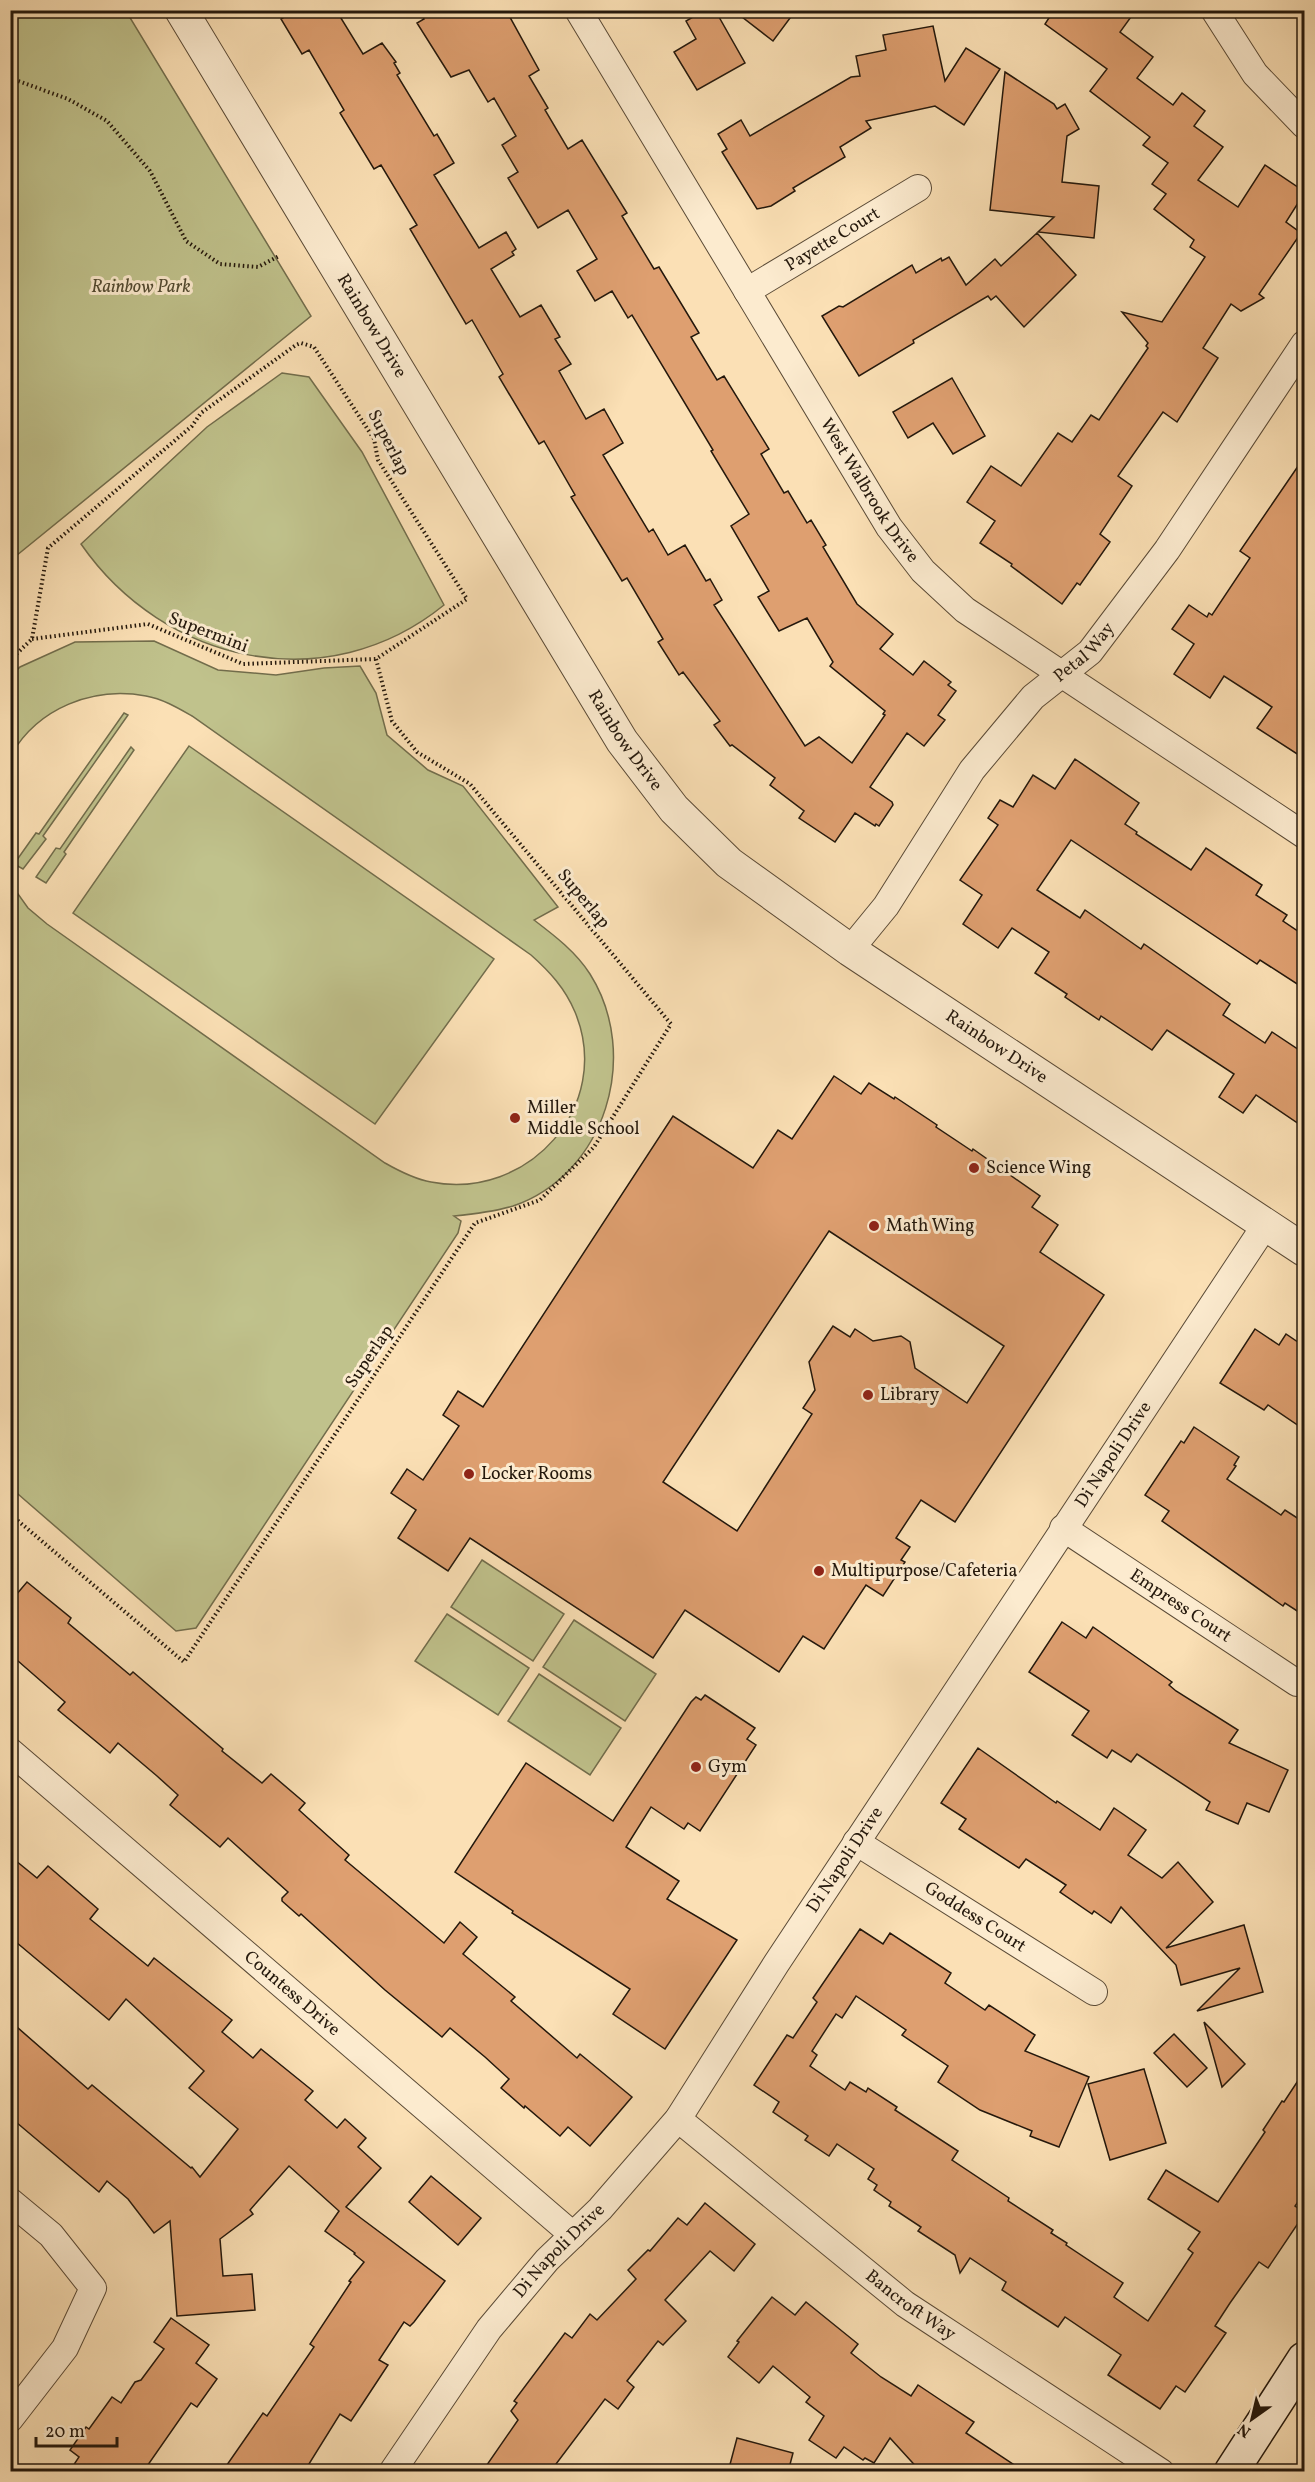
<svg xmlns="http://www.w3.org/2000/svg" width="1315" height="2482" font-family="Vollkorn,serif">
<rect width="100%" height="100%" fill="#fbe0b5"/>
<filter id="stains"><feTurbulence type="fractalNoise" baseFrequency=".00333" numOctaves="4"/><feColorMatrix values="0 0 0 0 .2 0 0 0 0 .09 0 0 0 0 .02 0 0 0 .5 -.17"/></filter>
<radialGradient id="worn" r=".72"><stop offset=".6" stop-color="#630" stop-opacity="0"/><stop offset="1" stop-color="#630" stop-opacity=".3"/></radialGradient>
<g fill="#c0c28c" stroke="#726d4c" stroke-width="1.5">
<polygon points="11,10 126,11 311,316 11,560"/>
<path d="M282 373 309 377 362 452 444 605C327 700 164 664 81 544L207 427Z"/>
<path d="M154 641 218 670 276 675 324 668 360 666 376 693 387 735 428 770 463 786 558 907 534 920C555 936 576 952 590 974 641 1055 606 1174 513 1206 493 1212 474 1214 454 1216L461 1221 458 1233 196 1628 176 1631 11 1488V884L28 908 47 924 385 1163C399 1171 414 1179 431 1182 528 1201 614 1106 575 1012 565 988 549 971 531 955L192 716C178 708 163 699 146 696 93 686 38 708 11 755V676L20 667 75 642Z"/>
<polygon points="124,713 128,715 43,836 46,839 23,869 14,864 36,833 39,834"/>
<polygon points="189,746 494,959 375,1124 73,913"/>
<polygon points="131,747 134,750 64,852 66,854 46,883 36,877 56,848 60,849"/>
<polygon points="482,1560 564,1614 533,1661 451,1607"/>
<polygon points="447,1614 529,1668 498,1715 415,1661"/>
<polygon points="574,1620 656,1674 625,1721 543,1667"/>
<polygon points="539,1674 621,1728 590,1775 508,1721"/>
</g>
<g fill="#de9f70" stroke="#24180c" stroke-width="1.5" fill-rule="evenodd">
<polygon points="296,10 336,10 363,54 382,43 396,62 394,63 400,73 397,75 434,136 437,134 454,163 434,175 479,248 506,232 516,249 512,252 514,255 491,269 520,317 541,305 560,337 555,339 571,364 559,371 586,419 604,409 623,443 603,455 649,532 653,529 668,555 685,545 706,581 710,579 722,600 714,605 805,746 819,737 852,763 885,715 883,714 885,711 830,666 833,662 807,618 779,631 758,597 769,591 731,526 749,514 711,451 713,450 632,315 628,318 612,291 595,301 577,271 597,259 568,210 538,228 508,178 518,172 502,145 516,136 494,98 488,102 469,70 451,77 417,23 424,19 419,10 506,10 539,70 529,76 548,108 545,110 568,149 582,140 627,213 622,216 654,269 659,267 699,333 691,337 717,380 724,376 769,449 761,454 784,493 788,491 807,523 811,520 826,545 823,547 857,604 893,634 880,649 913,675 924,661 951,682 948,685 956,691 938,715 945,720 924,746 907,733 870,787 892,802 893,805 879,826 876,824 875,826 855,813 835,842 799,818 804,811 770,785 775,778 732,745 730,746 714,725 720,721 683,672 679,675 658,642 663,639 627,578 622,581 607,556 571,497 575,495 544,441 539,444 499,377 503,374 472,320 466,324 410,229 417,225 381,165 374,169 340,113 344,110 309,50 302,54 281,19"/>
<polygon points="705,10 715,10 745,63 697,90 674,52 696,39 686,21"/>
<polygon points="733,10 796,10 773,41"/>
<polygon points="1054,10 1136,10 1120,32 1153,57 1137,78 1173,105 1182,93 1205,111 1194,126 1223,147 1198,180 1238,207 1265,165 1305,192 1286,222 1301,233 1259,294 1264,298 1241,311 1231,304 1203,348 1218,358 1177,422 1163,412 1118,476 1132,486 1100,534 1110,542 1080,585 1077,583 1062,604 1011,566 1012,564 980,543 995,521 967,502 991,466 1021,486 1058,433 1072,442 1091,415 1099,420 1148,348 1146,346 1148,343 1122,312 1162,322 1205,257 1190,247 1194,240 1154,209 1166,194 1152,184 1168,163 1143,145 1150,137 1090,91 1107,69 1045,24"/>
<polygon points="933,26 945,81 966,48 1000,69 964,125 935,106 866,121 871,128 840,147 845,157 793,188 795,191 771,206 757,209 722,152 727,149 718,134 741,120 750,136 851,77 860,76 856,56 886,50 883,35"/>
<polygon points="1005,72 1054,104 1057,109 1065,104 1079,129 1067,136 1062,182 1099,186 1094,238 1038,232 1054,217 990,210"/>
<polygon points="1037,233 1076,275 1024,327 996,296 991,300 988,296 913,340 914,343 859,376 822,316 839,306 843,307 912,265 916,273 941,258 942,261 949,257 966,285 995,259 1001,266"/>
<polygon points="952,378 985,436 953,454 933,423 908,438 893,412"/>
<polygon points="1305,456 1305,759 1257,728 1272,707 1224,676 1210,698 1174,674 1194,644 1172,629 1189,605 1207,617 1209,613 1212,615 1250,558 1240,551"/>
<polygon points="1075,759 1139,803 1125,824 1137,832 1136,834 1191,870 1206,848 1262,885 1256,895 1287,915 1283,921 1305,936 1305,989 1260,960 1257,964 1071,840 1037,890 1080,918 1085,910 1141,949 1144,944 1230,1004 1223,1015 1265,1043 1272,1032 1305,1054 1305,1128 1256,1095 1243,1113 1219,1097 1234,1074 1167,1030 1152,1050 1101,1016 1099,1020 1065,997 1067,994 1035,973 1049,952 1012,928 998,948 963,924 982,895 960,880 998,825 988,818 1000,800 1013,807 1033,775 1055,789"/>
<path d="M834 1076 861 1094 869 1083 894 1099 895 1097 937 1125 936 1127 972 1151 973 1149 1040 1196 1032 1207 1058 1225 1040 1252 1104 1295 955 1522 921 1500 896 1538 910 1547 901 1560 905 1562 883 1596 866 1585 824 1649 803 1636 779 1672 685 1610 653 1658 470 1538 448 1571 398 1538 416 1510 391 1493 407 1469 423 1480 459 1426 443 1415 458 1391 483 1407 673 1116 753 1168 778 1130 792 1139ZM829 1231 1004 1346 967 1403 915 1368 910 1342 901 1336 873 1341 855 1329 850 1337 833 1326 809 1362 815 1390 803 1408 812 1414 737 1531 663 1482Z"/>
<polygon points="1255,1329 1279,1345 1286,1334 1305,1347 1305,1430 1268,1405 1264,1410 1220,1383"/>
<polygon points="1194,1427 1239,1457 1234,1465 1236,1466 1227,1479 1281,1515 1285,1510 1305,1523 1305,1616 1285,1603 1283,1606 1162,1521 1169,1511 1145,1495 1181,1441 1184,1443"/>
<polygon points="27,1582 71,1618 68,1623 130,1675 133,1672 223,1749 222,1751 262,1783 271,1774 305,1803 299,1810 349,1855 345,1860 444,1943 460,1922 477,1937 463,1954 515,1997 511,2001 577,2058 580,2054 632,2097 590,2146 568,2127 560,2136 525,2106 524,2108 501,2088 509,2079 485,2057 450,2028 442,2037 385,1990 301,1914 299,1916 282,1901 282,1898 288,1892 228,1838 220,1847 170,1805 178,1795 157,1776 118,1743 110,1753 58,1710 65,1702 10,1654 10,1602"/>
<polygon points="1062,1622 1086,1638 1093,1627 1172,1682 1169,1685 1176,1691 1238,1730 1229,1743 1288,1770 1269,1812 1247,1803 1238,1824 1206,1810 1210,1802 1137,1754 1131,1762 1112,1750 1107,1758 1072,1735 1089,1711 1029,1672"/>
<polygon points="705,1695 755,1728 747,1739 756,1745 700,1831 688,1823 684,1829 651,1807 626,1847 679,1881 667,1899 737,1940 665,2049 613,2014 630,1989 512,1913 513,1911 455,1872 526,1763 613,1821 691,1702 696,1697 701,1700"/>
<polygon points="978,1748 1056,1803 1057,1801 1100,1830 1114,1808 1146,1830 1128,1855 1162,1878 1178,1862 1213,1902 1166,1948 1244,1925 1263,1992 1197,2011 1240,1968 1181,1985 1176,1965 1121,1907 1111,1923 1094,1911 1092,1914 1060,1892 1066,1885 1026,1859 1019,1868 959,1829 966,1819 941,1803"/>
<polygon points="10,1856 37,1878 48,1866 98,1909 90,1919 148,1966 154,1958 232,2020 222,2032 253,2058 261,2049 313,2091 305,2100 337,2128 345,2119 366,2138 358,2147 381,2168 346,2207 445,2281 414,2322 410,2326 404,2322 379,2360 388,2365 361,2406 351,2421 340,2414 304,2472 222,2472 263,2413 267,2416 314,2347 310,2344 351,2282 349,2281 364,2262 354,2254 355,2253 325,2231 339,2211 289,2166 250,2210 253,2214 220,2239 223,2276 252,2274 255,2310 177,2316 170,2221 154,2233 128,2199 107,2181 99,2192 10,2117 10,2021 88,2089 92,2085 191,2168 192,2167 200,2177 238,2129 189,2088 204,2071 126,1999 109,2020 10,1937"/>
<polygon points="860,1929 883,1944 890,1933 951,1973 945,1983 985,2010 989,2005 1035,2035 1025,2051 1089,2077 1059,2147 1030,2136 1032,2131 980,2110 938,2082 948,2066 902,2035 906,2030 856,1996 842,2018 836,2014 812,2051 817,2055 810,2066 845,2090 850,2082 866,2092 868,2088 897,2107 895,2110 958,2151 952,2160 1009,2198 1008,2201 1053,2230 1051,2233 1067,2243 1066,2245 1123,2283 1114,2297 1148,2321 1193,2253 1188,2249 1200,2232 1148,2199 1166,2170 1218,2202 1265,2132 1263,2130 1282,2101 1284,2102 1305,2070 1305,2192 1295,2206 1305,2213 1268,2268 1259,2262 1230,2303 1215,2326 1226,2333 1185,2392 1176,2386 1160,2409 1108,2375 1121,2355 1065,2317 1058,2327 1002,2290 1006,2282 970,2258 960,2273 955,2255 918,2231 921,2227 889,2206 891,2202 874,2190 877,2185 868,2179 874,2169 837,2144 829,2156 805,2140 808,2136 773,2112 779,2102 754,2085 787,2035 793,2038 817,2002 813,1998"/>
<polygon points="1204,2022 1245,2064 1222,2087"/>
<polygon points="1174,2034 1207,2068 1187,2087 1154,2053"/>
<polygon points="1144,2069 1166,2143 1110,2160 1088,2084"/>
<polygon points="431,2176 481,2218 458,2245 409,2202"/>
<polygon points="705,2203 755,2244 734,2271 710,2251 665,2300 686,2321 663,2345 658,2341 627,2381 634,2387 618,2409 605,2399 550,2472 482,2472 518,2420 511,2411 517,2403 514,2401 565,2333 572,2338 590,2314 597,2320 636,2279 628,2270 648,2250 650,2251 678,2218 687,2225"/>
<polygon points="772,2297 795,2315 806,2302 858,2344 851,2353 881,2377 911,2396 918,2385 942,2401 974,2422 966,2433 1025,2472 921,2472 890,2438 874,2463 865,2458 863,2460 844,2447 836,2458 809,2440 824,2416 806,2402 810,2397 773,2366 759,2383 728,2357 739,2342 737,2341"/>
<polygon points="171,2318 209,2345 196,2363 217,2379 197,2407 191,2403 143,2472 69,2472 79,2457 70,2450 86,2427 89,2429 112,2397 121,2403 135,2382 141,2380 164,2349 154,2342"/>
<polygon points="737,2438 793,2453 788,2472 728,2472"/>
</g>
<g fill="none" stroke-linecap="round" stroke-linejoin="round">
<g stroke="#5a4a36" stroke-width="28">
<g id="minor">
<path id="s1" d="M578 10 889 527 923 571 965 610 1304 835"/>
<polyline points="1214,10 1255,74 1304,125"/>
<path id="s2" d="M747 291 918 188"/>
<path id="s3" d="M850 950 886 906 972 770 1033 697 1090 652 1167 550 1304 344"/>
<path id="s4" d="M1063 1528 1297 1683"/>
<path id="s5" d="M10 1751 573 2235"/>
<path id="s6" d="M856 1842 1094 1992"/>
<path id="s7" d="M678 2119 905 2304 1161 2472"/>
<polyline points="10,2201 51,2235 93,2288 65,2348 10,2419"/>
<path id="s8" d="M392 2472 489 2329 547 2260 600 2209 678 2119 776 1964 1266 1224"/>
</g>
</g>
<g stroke="#5a4a36" stroke-width="34">
<g id="tertiary">
<path id="s9" d="M181 10 622 741 674 809 729 863 850 950 1304 1250"/>
</g>
</g>
<g stroke="#24180c" stroke-width="36">
<polyline id="secondary" points="1231,2472 1304,2359"/>
</g>
<g stroke="#24180c" stroke-width="4" stroke-dasharray="1.5 3" stroke-linecap="butt">
<polyline points="10,78 68,99 107,121 150,171 186,241 220,264 258,267 279,256"/>
<polyline points="32,639 148,624 243,664 376,659"/>
<polyline points="10,660 32,639 48,548 192,426 201,413 296,345 301,343 314,347 374,439 378,460 467,599 376,659 392,721 417,752 470,784 671,1024 594,1147 540,1200 475,1223 184,1662 10,1514"/>
</g>
<use href="#minor" stroke="#fcebcf" stroke-width="26"/>
<use href="#tertiary" stroke="#fcebcf" stroke-width="32"/>
<use href="#secondary" stroke="#fcebcf" stroke-width="33"/>
</g>
<g fill="#8f2418" stroke="#fcebcf" stroke-width="2">
<circle cx="515" cy="1118" r="6"/>
<circle cx="974" cy="1168" r="6"/>
<circle cx="874" cy="1226" r="6"/>
<circle cx="868" cy="1395" r="6"/>
<circle cx="469" cy="1474" r="6"/>
<circle cx="819" cy="1571" r="6"/>
<circle cx="696" cy="1767" r="6"/>
</g>
<g text-anchor="middle" dominant-baseline="central" stroke-width="6" stroke-linejoin="round" paint-order="stroke">
<g font-size="18" fill="#24180c" stroke="#fcebcf">
<text stroke="none"><textPath href="#s2" startOffset="100">Payette Court</textPath></text>
<text stroke="none"><textPath href="#s9" startOffset="369">Rainbow Drive</textPath></text>
<text transform="translate(388 443) rotate(63)">Superlap</text>
<text stroke="none"><textPath href="#s1" startOffset="562">West Walbrook Drive</textPath></text>
<text transform="translate(208 633) rotate(21)">Supermini</text>
<text stroke="none"><textPath href="#s3" startOffset="381">Petal Way</textPath></text>
<text stroke="none"><textPath href="#s9" startOffset="855">Rainbow Drive</textPath></text>
<text transform="translate(583 899) rotate(50)">Superlap</text>
<text stroke="none"><textPath href="#s9" startOffset="1341">Rainbow Drive</textPath></text>
<text transform="translate(370 1357) rotate(-56)">Superlap</text>
<text stroke="none"><textPath href="#s8" startOffset="1250">Di Napoli Drive</textPath></text>
<text stroke="none"><textPath href="#s4" startOffset="141">Empress Court</textPath></text>
<text stroke="none"><textPath href="#s8" startOffset="764">Di Napoli Drive</textPath></text>
<text stroke="none"><textPath href="#s6" startOffset="141">Goddess Court</textPath></text>
<text stroke="none"><textPath href="#s5" startOffset="372">Countess Drive</textPath></text>
<text stroke="none"><textPath href="#s8" startOffset="278">Di Napoli Drive</textPath></text>
<text stroke="none"><textPath href="#s7" startOffset="298">Bancroft Way</textPath></text>
</g>
<g font-size="18" font-style="italic" fill="#534b32" stroke="#fcebcf">
<text x="141" y="287">Rainbow Park</text>
</g>
<g font-size="18" fill="#24180c" stroke="#fcebcf" text-anchor="start">
<text x="527" y="1108">Miller<tspan x="527" dy="21">Middle School</tspan></text>
<text x="986" y="1168">Science Wing</text>
<text x="886" y="1226">Math Wing</text>
<text x="880" y="1395">Library</text>
<text x="481" y="1474">Locker Rooms</text>
<text x="831" y="1571">Multipurpose/Cafeteria</text>
<text x="708" y="1767">Gym</text>
</g>
</g>
<rect width="1315" height="2482" fill="none" stroke="#fbe0b5" stroke-width="36"/>
<rect x="12" y="12" width="1291" height="2458" fill="none" stroke="#24180c" stroke-width="3"/>
<rect x="18" y="18" width="1279" height="2446" fill="none" stroke="#24180c" stroke-width="1.5"/>
<g transform="translate(1252 2419) rotate(214)" stroke="#fcebcf" stroke-width="4.5" paint-order="stroke">
<path d="M0-4.5L10 22L0 15L-10 22Z" fill="#24180c"/>
<text y="-9" font-size="16" font-weight="bold" text-anchor="middle" fill="#24180c">N</text>
</g>
<path d="M36 2437v9h81v-9" fill="none" stroke="#24180c" stroke-width="3"/>
<text x="45" y="2437" font-size="18" fill="#24180c" stroke="#fcebcf" stroke-width="4.5" paint-order="stroke">20 m</text>
<rect width="100%" height="100%" filter="url(#stains)"/>
<rect width="100%" height="100%" fill="url(#worn)"/>
</svg>
